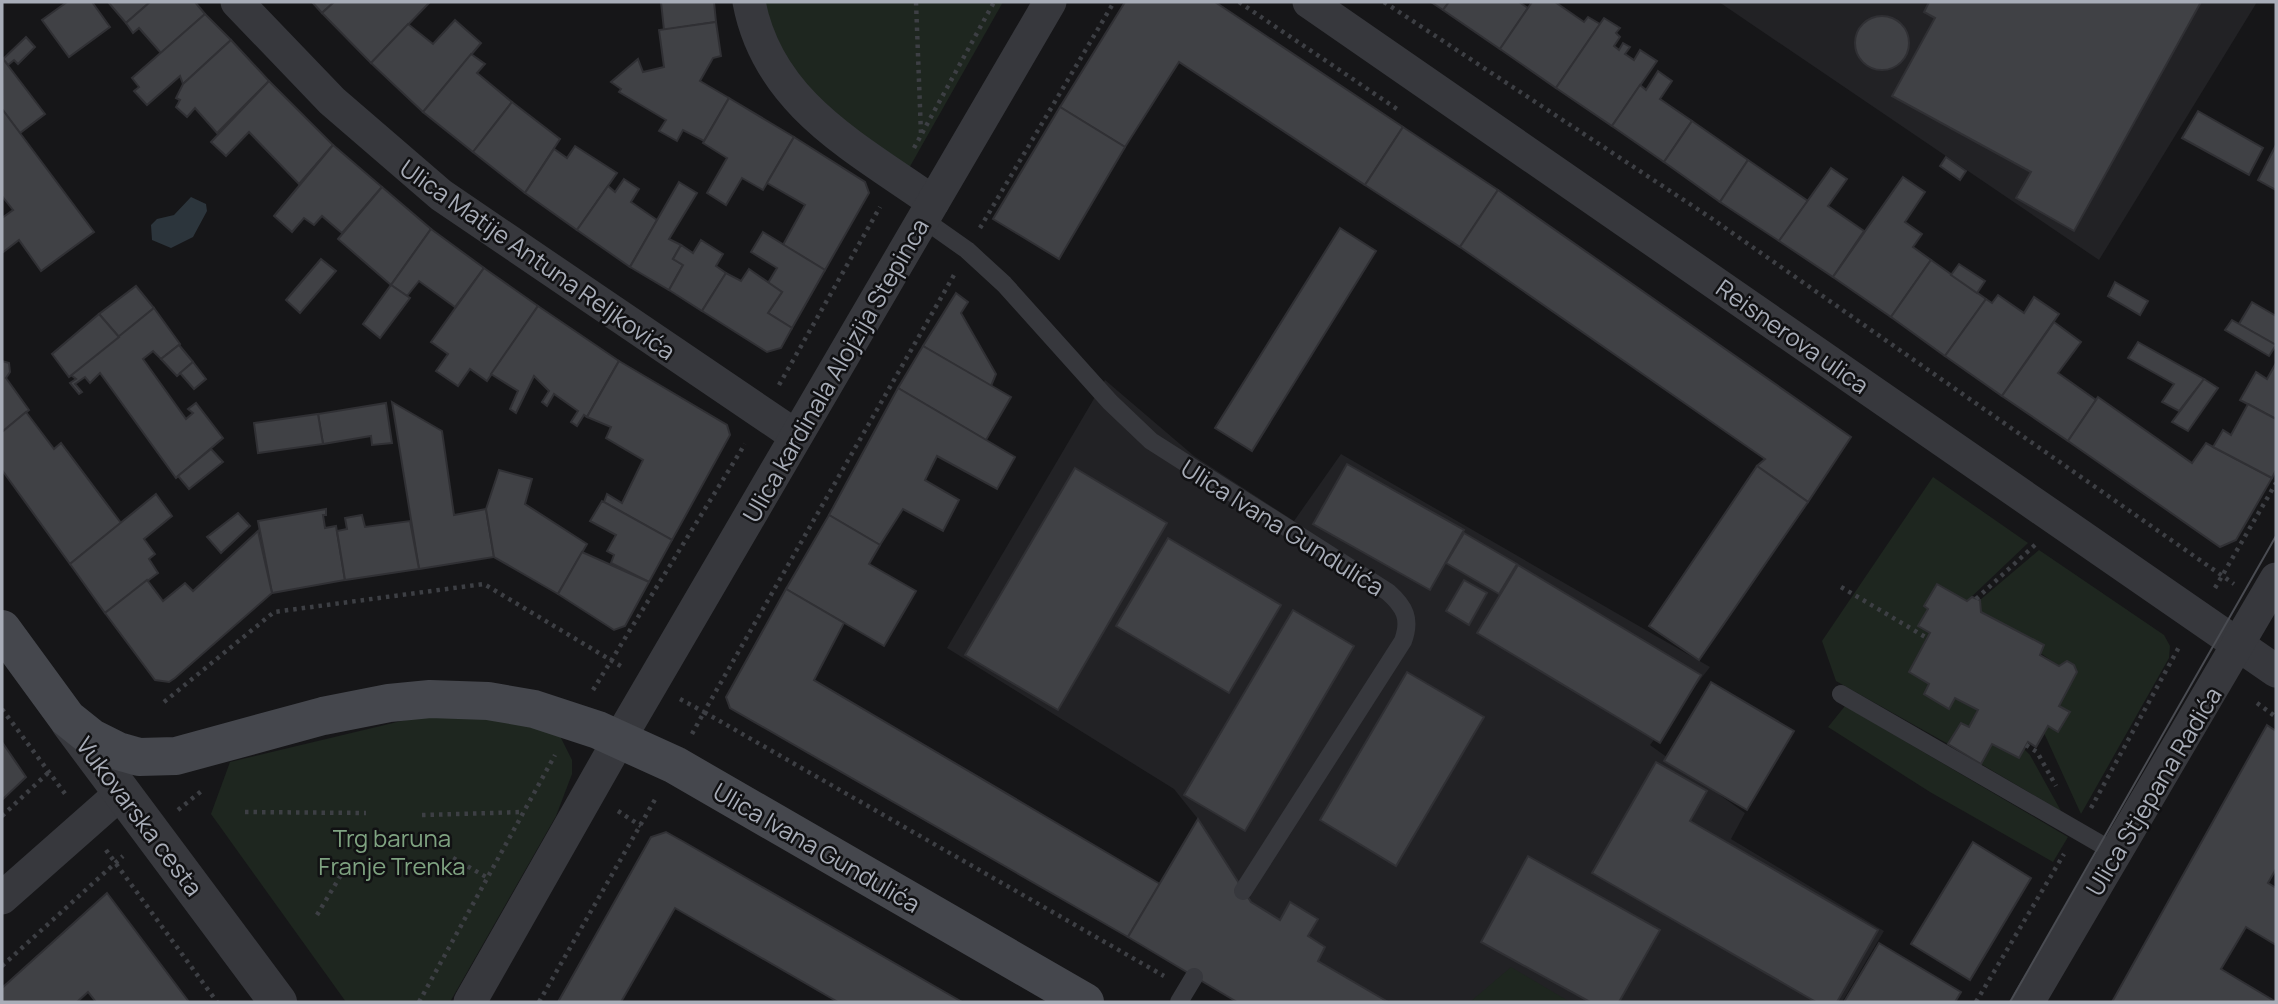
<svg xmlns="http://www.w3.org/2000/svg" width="2278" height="1004" font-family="Manrope,sans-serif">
<rect width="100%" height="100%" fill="#161618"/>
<g fill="#222225">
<polygon points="1719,2 2257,2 2099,260"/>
<polygon points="1105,380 1194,456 1294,521 1341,454 1710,667 1650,745 1745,813 1731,839 1884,931 1842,1002 1237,1002 1128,937 1198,819 1174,789 947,648"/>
</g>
<g fill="#1e261f">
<polygon points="759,2 1003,2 908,170 824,112 784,65"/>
<polygon points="1933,477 2028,543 1967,601 1924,606 1928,609 1930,633 1909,672 1929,684 1924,694 1949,708 1955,698 1978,710 1969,727 1961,723 1948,744 1836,681 1822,641"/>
<polygon points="2039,550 2164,635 2170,646 2169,658 2081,814 2044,733 2048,726 2058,732 2069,713 2059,706 2077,672 2074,665 2067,661 2059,666 1981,612 1980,600"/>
<polygon points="1845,706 2068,837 2053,862 1930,792 1828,727"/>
<polygon points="495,716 559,734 572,760 572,774 556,816 450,1002 346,1002 211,814 230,762 414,718"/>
<polygon points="1992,744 2019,758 2024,749 2030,755 2061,811 1981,764"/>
<polygon points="1511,967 1570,1002 1470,1002"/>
</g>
<polygon fill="#2c353c" points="191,197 206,204 207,211 193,237 171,248 152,240 151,225 157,219 174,215"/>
<g fill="#404145" stroke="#303034" stroke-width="2">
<polygon points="67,2 92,2 110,27 69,57 42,20"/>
<polygon points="108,2 150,2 126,23"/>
<polygon points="150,2 195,2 205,14 161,53 139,28 133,33 126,23"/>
<polygon points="312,2 334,2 322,13"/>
<polygon points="334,2 430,2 371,63 322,13"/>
<polygon points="661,2 714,2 716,22 664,30"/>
<polygon points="1125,2 1215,2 1403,127 1365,185 1179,62 1125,147 1060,107"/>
<polygon points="1431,2 1449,2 1443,10"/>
<polygon points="1449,2 1519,2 1528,8 1500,49 1443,10"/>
<polygon points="1532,2 1555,2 1584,22 1588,17 1600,24 1556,88 1500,49"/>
<polygon points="1929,2 2201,2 2074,231 2016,198 2031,172 1892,96 1935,18 1924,12"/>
<polygon points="205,14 231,40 183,84 180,76 147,105 134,91 139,87 132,78"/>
<circle cx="1882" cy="43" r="27"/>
<polygon points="1604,18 1620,28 1616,33 1620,37 1614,46 1619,50 1623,43 1630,47 1625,54 1634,60 1640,50 1657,61 1612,126 1556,88"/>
<polygon points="455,20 481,43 423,112 371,63 408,24 433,44"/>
<polygon points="716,22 721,56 713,58 700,81 729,98 704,141 683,130 677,141 659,131 666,120 619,92 621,89 611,82 638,59 643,72 664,67 659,30"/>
<polygon points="26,37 35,47 18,64 14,60 8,65 3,59"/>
<polygon points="231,40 269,81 217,133 195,108 187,117 176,107 180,100 176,98 183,84"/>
<polygon points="471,54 485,64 477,73 512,102 473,152 423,112"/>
<polygon points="3,59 45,114 20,133 2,109"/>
<polygon points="1658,71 1672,81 1660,99 1692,121 1664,162 1612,126 1640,85 1646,90"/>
<polygon points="269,81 333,145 299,184 249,132 226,156 211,142"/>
<polygon points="729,98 794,137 763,190 742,178 726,205 707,193 727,158 703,143"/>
<polygon points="512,102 560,139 525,193 473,152"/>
<polygon points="1060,107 1125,147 1059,259 993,219"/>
<polygon points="2,109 94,232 41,271 19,240 2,253 2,218 13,210 2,196"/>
<polygon points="2198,111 2263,148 2249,175 2182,138"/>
<polygon points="1692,121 1748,160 1720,202 1664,162"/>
<polygon points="1403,127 1498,190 1460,247 1365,185"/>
<polygon points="794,137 865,182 869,193 825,270 783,245 805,205 767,183"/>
<polygon points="333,145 382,187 342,233 322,216 314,225 304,218 292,232 274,216"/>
<polygon points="2276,145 2276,190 2258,180"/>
<polygon points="575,146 617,173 577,230 525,193 554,149 567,158"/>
<polygon points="1946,157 1966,171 1960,180 1940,166"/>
<polygon points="1748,160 1808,201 1779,241 1720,202"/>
<polygon points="1831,168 1847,179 1828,206 1864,231 1833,277 1779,241"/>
<polygon points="1903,177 1925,192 1905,222 1922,234 1913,247 1931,260 1891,317 1833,277"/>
<polygon points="624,179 639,189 631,202 657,220 630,267 577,230 608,186 615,192"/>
<polygon points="679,182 697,193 669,239 681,245 673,259 683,265 669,290 630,267"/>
<polygon points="382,187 431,229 391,285 338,239"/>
<polygon points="1498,190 1851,437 1808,502 1757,466 1765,459 1460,247"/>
<polygon points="1340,228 1376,251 1252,451 1215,428"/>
<polygon points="431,229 484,268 455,307 419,281 407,296 391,285"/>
<polygon points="763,232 825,270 792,328 768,313 782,292 768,283 777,268 751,252"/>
<polygon points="701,240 723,254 716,266 726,273 702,311 669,290 683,265 673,259 681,245 693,253"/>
<polygon points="321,259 336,271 300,313 286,300"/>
<polygon points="1931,260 1986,299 1945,356 1891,317"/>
<polygon points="1959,264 1985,281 1977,293 1951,275"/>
<polygon points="484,268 538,306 487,381 470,369 458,386 436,371 448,354 431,342"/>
<polygon points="749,269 782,292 768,313 792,328 781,348 767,352 702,311 726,273 741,281"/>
<polygon points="2115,282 2148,301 2140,315 2108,296"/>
<polygon points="391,285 410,298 380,338 363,324"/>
<polygon points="136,286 154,308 119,337 99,314"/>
<polygon points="956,293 968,302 961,313 996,374 991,386 923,346"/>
<polygon points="1998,295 2024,313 2034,297 2059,314 2002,396 1945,356 1986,299 1992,303"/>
<polygon points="2252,302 2276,316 2276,345 2239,324"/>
<polygon points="538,306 619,361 587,417 584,415 577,426 571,422 578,411 554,394 547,406 542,402 549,391 534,376 516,413 510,409 518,391 491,374"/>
<polygon points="154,308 180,344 161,359 153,351 143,359 186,419 193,413 188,409 196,403 223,438 176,478 100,373 90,383 85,377 75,384 82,392 79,394 70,383 76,379 71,375"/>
<polygon points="99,314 119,337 69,377 52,354"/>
<polygon points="2232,320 2276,345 2269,356 2225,330"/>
<polygon points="2054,322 2081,342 2058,373 2096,400 2068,441 2002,396"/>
<polygon points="2138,342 2204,379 2179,411 2162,402 2174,384 2128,358"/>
<polygon points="179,345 193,362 177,376 161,359"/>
<polygon points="923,346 1011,397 986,440 898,388"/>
<polygon points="2,361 9,363 10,372 6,378 29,410 2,432"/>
<polygon points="619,361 727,425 730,435 672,540 604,502 607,494 622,503 643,460 606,438 611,427 587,417"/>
<polygon points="193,362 206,379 194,389 180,373"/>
<polygon points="2276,363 2276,419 2240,400 2256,372 2267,379"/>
<polygon points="2204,379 2218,388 2188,431 2172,422"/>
<polygon points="898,388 1015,457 997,489 937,456 925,480 959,500 943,531 903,509 880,545 829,515"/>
<polygon points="2098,397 2192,463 2206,443 2272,478 2236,540 2220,547 2068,441"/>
<polygon points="392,402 442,431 454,515 486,509 494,557 419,569"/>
<polygon points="386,403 392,443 372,445 371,436 323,444 318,414"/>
<polygon points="2248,404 2276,419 2276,470 2272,478 2213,447 2223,430 2231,435"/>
<polygon points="26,412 54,449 61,443 121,523 70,564 2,470 2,432"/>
<polygon points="318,414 323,444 258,453 254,423"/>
<polygon points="211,449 223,462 189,489 178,476"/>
<polygon points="1347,464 1464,530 1430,590 1313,524"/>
<polygon points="1757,466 1808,502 1699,660 1649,626"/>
<polygon points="1075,468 1167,523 1058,710 965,655"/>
<polygon points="499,470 532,479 525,504 587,544 558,594 494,557 486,509"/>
<polygon points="156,494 172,516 144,539 155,554 149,559 158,573 105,613 70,564"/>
<polygon points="602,501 672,540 649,582 611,563 614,555 607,551 616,535 590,521"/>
<polygon points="326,509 326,515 323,515 325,528 336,526 345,580 272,593 258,521"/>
<polygon points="238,513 250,526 221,553 207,537"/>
<polygon points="362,515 365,527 410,521 419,569 345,580 337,531 347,529 345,518"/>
<polygon points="829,515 880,545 869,564 916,591 884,646 786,589"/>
<polygon points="258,531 272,593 175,678 169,682 155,680 105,613 147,580 163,601 185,583 193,591"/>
<polygon points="1464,533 1517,564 1499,594 1446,563"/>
<polygon points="1168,538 1281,605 1229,693 1116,626"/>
<polygon points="582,552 649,582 625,626 614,630 558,594"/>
<polygon points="1518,565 1701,675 1660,743 1477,633"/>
<polygon points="1464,580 1487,593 1469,625 1446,611"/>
<polygon points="1937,584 1967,601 1972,597 1980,600 1981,612 2044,645 2040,655 2059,666 2067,661 2074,665 2077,672 2059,706 2070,712 2058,732 2048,726 2036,747 2028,742 2019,758 1992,744 1981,764 1948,744 1961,723 1969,727 1978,710 1955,698 1949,709 1924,694 1929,684 1909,672 1930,633 1918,626 1928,609 1924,606"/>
<polygon points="786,589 844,623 814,680 1160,884 1128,937 730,708 726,697"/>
<polygon points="1293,610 1354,646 1245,831 1184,795"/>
<polygon points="1407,672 1484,717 1396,866 1320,820"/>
<polygon points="1711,682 1794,731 1747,810 1664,761"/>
<polygon points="2267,725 2276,731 2276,869 2268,883 2276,888 2276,945 2246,927 2221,969 2276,1002 2112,1002"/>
<polygon points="2,742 26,777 2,800"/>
<polygon points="1656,762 1707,791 1690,821 1878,930 1837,1002 1816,1002 1592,873"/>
<polygon points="1198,819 1251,902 1280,920 1290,902 1318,919 1308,936 1325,947 1318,961 1388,1002 1237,1002 1128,937"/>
<polygon points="666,832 684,842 962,1002 838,1002 675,908 621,1002 558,1002 651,837"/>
<polygon points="1973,842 2031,878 1970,980 1911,944"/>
<polygon points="1528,856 1660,930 1619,1002 1590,1002 1481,942"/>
<polygon points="107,893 189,1002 96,1002 88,992 77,1002 2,1002 2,988"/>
<polygon points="1879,943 1961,992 1955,1002 1844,1002"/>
</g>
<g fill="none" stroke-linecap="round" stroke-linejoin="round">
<g stroke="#3d3f44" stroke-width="4.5" stroke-dasharray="3.5 5" stroke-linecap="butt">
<polyline points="916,2 921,134"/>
<polyline points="1239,2 1397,109"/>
<polyline points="1384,2 1711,218 2234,584"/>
<polyline points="914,148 994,2"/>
<polyline points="980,228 1114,2"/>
<polyline points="779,385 880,207"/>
<polyline points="1841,587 1927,638"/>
<polyline points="2215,588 2276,483"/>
<polyline points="1976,599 2036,544"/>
<polyline points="593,690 745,444"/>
<polyline points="680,699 704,712 954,275"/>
<polyline points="164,702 274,612 484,584 624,668"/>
<polyline points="2257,703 2276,717"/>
<polyline points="2,709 66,795"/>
<polyline points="692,734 704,712 1164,976"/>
<polyline points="2026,745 2037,752 2056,786"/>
<polyline points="2091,808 2179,647"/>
<polyline points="178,810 204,789"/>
<polyline points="618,811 641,826"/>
<polyline points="245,812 366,813"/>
<polyline points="422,815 523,812"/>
<polyline points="2,816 49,772"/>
<polyline points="106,850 217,1002"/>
<polyline points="453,858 488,878"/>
<polyline points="317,915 350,860"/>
<polyline points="2,966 123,856"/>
<polyline points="419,1002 555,755"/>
<polyline points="539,1002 657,796"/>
<polyline points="1976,1002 2064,854"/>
</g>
<g stroke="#37383d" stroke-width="18">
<path d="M923 219 967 250 1004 284 1110 402 1151 441 1388 592C1405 607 1411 619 1403 641L1243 891"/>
<polyline points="1841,694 2116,853"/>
<polyline points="1179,1002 1194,977"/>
</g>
<g stroke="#37383d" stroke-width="33">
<polyline points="237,2 332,101 441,195 796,436"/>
<path d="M749 2C768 103 855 147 933 202"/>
<polyline points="1309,2 2276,671"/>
<polyline points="2,898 122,792"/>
<polyline points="470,1002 620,738 1050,2"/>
<polyline points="2028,1002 2276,579"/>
</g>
<polyline stroke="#37383d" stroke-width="38" points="70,723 278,1002"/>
<polyline stroke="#45474d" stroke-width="38" points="2,629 67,718 92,738 118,751 139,757 176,756 323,716 389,703 430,699 488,701 534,709 598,730 675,765 1085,1002"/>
<polyline stroke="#4a4c52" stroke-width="2" points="2010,1002 2276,536"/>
</g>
<g text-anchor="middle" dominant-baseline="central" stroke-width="5" stroke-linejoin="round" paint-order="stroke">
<g font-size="24" fill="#a8adb8" stroke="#111113">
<text transform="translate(538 259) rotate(35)">Ulica Matije Antuna Reljkovića</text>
<text transform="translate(1793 336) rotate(35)">Reisnerova ulica</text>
<text transform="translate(835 370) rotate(-60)">Ulica kardinala Alojzija Stepinca</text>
<text transform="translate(1283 527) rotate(32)">Ulica Ivana Gundulića</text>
<text transform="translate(2153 791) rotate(-59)">Ulica Stjepana Radića</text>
<text transform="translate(140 816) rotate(53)">Vukovarska cesta</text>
<text transform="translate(817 847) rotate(30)">Ulica Ivana Gundulića</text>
</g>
<g font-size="24" fill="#7fa381" stroke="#111113">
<text x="392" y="837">Trg baruna<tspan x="392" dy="28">Franje Trenka</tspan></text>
</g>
</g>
<rect width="2278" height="1004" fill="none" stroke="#a8adb8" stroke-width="7"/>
</svg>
